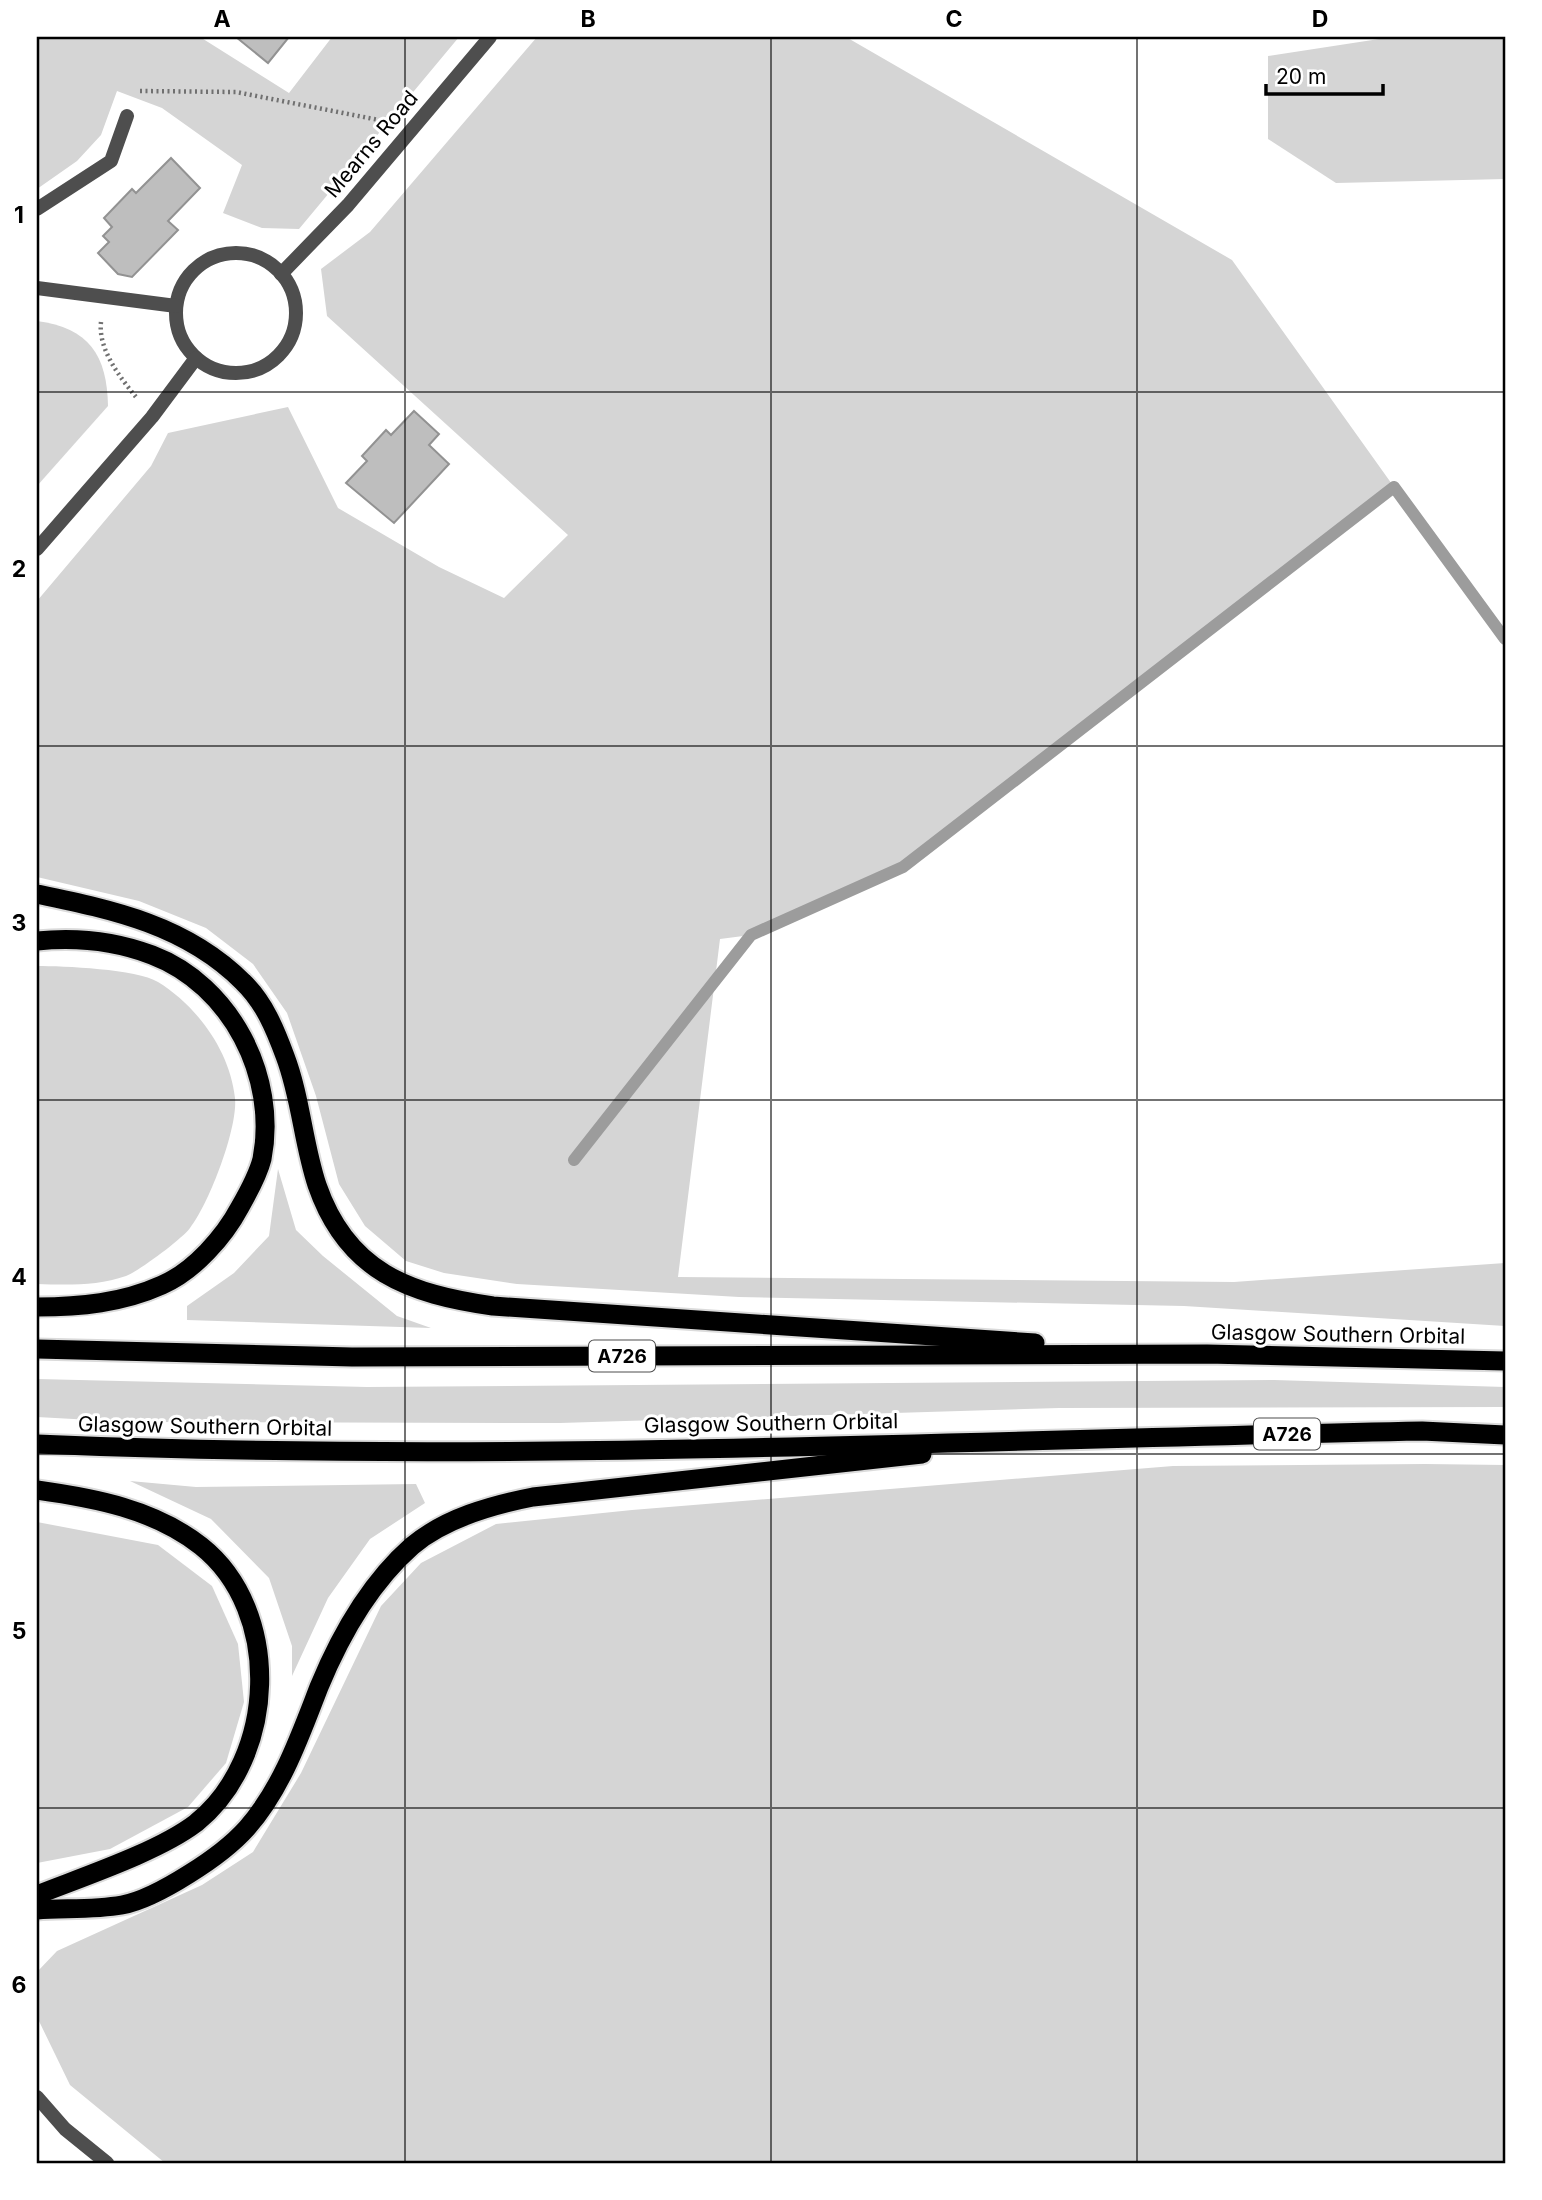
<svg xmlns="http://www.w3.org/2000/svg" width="1542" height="2200" font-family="Inter,sans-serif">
<rect width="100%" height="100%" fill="#fff"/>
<g fill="#d5d5d5">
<polygon points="37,37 200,37 289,93 332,37 459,37 299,229 262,228 223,213 242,165 162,108 117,91 101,135 77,161 37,189"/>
<polygon points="537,37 846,37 1232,260 1394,487 903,867 751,935 720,939 678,1277 1234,1282 1505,1263 1505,1326 1184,1306 739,1297 517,1284 444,1273 406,1261 365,1226 339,1184 316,1096 287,1013 253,964 206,928 139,901 37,877 37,601 151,466 168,433 288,407 338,508 439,567 504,598 568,535 327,316 321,269 370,232"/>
<polygon points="1392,37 1505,37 1505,179 1336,183 1268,139 1268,56"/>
<path d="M37 321C89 328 107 355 108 406L37 486Z"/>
<path d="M37 966C63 966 137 969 158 982 197 1006 230 1051 235 1098 238 1128 209 1204 190 1228 182 1239 139 1271 126 1276 98 1286 67 1285 37 1284Z"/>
<polygon points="278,1169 296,1230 323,1256 397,1316 431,1328 187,1320 187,1306 234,1273 269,1236"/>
<polygon points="37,1379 367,1387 1274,1380 1505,1387 1505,1407 1059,1408 560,1423 128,1422 37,1417"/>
<polygon points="1425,1464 1505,1465 1505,2163 165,2163 70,2085 37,2017 37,1972 57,1951 202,1885 253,1852 301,1773 381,1606 421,1563 496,1524 632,1510 1173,1466"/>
<polygon points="130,1481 196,1487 416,1484 425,1503 370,1539 328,1598 292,1676 292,1646 269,1578 211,1519"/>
<polygon points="37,1522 158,1545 212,1586 238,1644 244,1702 226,1763 188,1807 110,1849 37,1863"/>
</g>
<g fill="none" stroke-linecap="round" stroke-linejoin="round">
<polyline stroke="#9c9c9c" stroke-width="12" points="574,1160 751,935 903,867 1394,487 1505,639"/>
</g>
<g fill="#bebebe" stroke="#929292" stroke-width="2">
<polygon points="236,37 289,37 268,63"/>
<polygon points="171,158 200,188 168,221 178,230 132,277 118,274 98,253 109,242 103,236 112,227 104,218 132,189 136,193"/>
<polygon points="414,411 439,434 429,445 449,464 394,523 346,483 367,461 362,456 386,430 391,435"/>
</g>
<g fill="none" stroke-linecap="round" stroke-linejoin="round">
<g stroke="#dbdbdb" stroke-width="23">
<g id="trunk">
<path d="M37 894C113 910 186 925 243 982 264 1002 275 1029 285 1056 301 1098 303 1143 317 1185 347 1272 409 1294 493 1306L1035 1343"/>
<path d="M37 941C76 937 115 941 152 955 231 985 278 1077 262 1159 258 1175 248 1193 240 1207 224 1237 194 1271 162 1285 122 1303 80 1307 37 1307"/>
<polyline points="37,1349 352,1357 1207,1354 1505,1361"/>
<path d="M37 1444C498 1464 961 1440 1422 1431L1505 1435"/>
<path d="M37 1490C94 1498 154 1509 201 1546 283 1611 277 1758 196 1823 158 1852 82 1877 37 1895"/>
<path d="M37 1910C64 1908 94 1910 122 1905 144 1901 170 1886 189 1874 210 1861 230 1847 247 1828 282 1788 300 1736 319 1687 340 1636 370 1583 412 1546 445 1518 492 1505 533 1497L922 1454"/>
</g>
</g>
<g stroke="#707070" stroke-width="4.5" stroke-dasharray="2 3.5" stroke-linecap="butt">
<polyline points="140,91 236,92 384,121"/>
<path d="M101 322C98 349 119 376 136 397"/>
</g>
<polyline stroke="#4e4e4e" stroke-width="14" points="37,209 111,161 127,116"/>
<polyline stroke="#4e4e4e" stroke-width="14" points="37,2097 65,2129 107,2163"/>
<g stroke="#4e4e4e" stroke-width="14">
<circle cx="236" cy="313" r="60"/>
<polyline points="281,274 348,205 490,37"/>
<polyline points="37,288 176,306"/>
<polyline points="37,549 152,417 196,358"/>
</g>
<use href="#trunk" stroke="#000" stroke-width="19"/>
</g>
<path fill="none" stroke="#000" stroke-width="2" stroke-opacity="0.55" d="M405 37V2163M771 37V2163M1137 37V2163M37 392H1505M37 746H1505M37 1100H1505M37 1454H1505M37 1808H1505"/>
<g text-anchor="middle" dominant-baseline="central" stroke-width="6" stroke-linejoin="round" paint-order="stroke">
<g fill="#fff" stroke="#4c4c4c" stroke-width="2">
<rect x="589" y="1340.5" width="66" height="31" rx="5"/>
<rect x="1254" y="1418.5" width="66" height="31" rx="5"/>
</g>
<g font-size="19" font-weight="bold" fill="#000">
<text x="622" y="1356">A726</text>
<text x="1287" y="1434">A726</text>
</g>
<g font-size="21" fill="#000" stroke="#fff">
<text transform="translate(371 144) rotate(-50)">Mearns Road</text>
<text transform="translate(1338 1334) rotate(1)">Glasgow Southern Orbital</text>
<text transform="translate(771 1423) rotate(-1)">Glasgow Southern Orbital</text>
<text transform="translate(205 1426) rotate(1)">Glasgow Southern Orbital</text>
</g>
</g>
<rect width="1542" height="2200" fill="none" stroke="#ffffff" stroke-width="77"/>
<path d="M1266 84v10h117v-10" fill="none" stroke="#000000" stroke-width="3.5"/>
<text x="1276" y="84" font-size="21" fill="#000000" stroke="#ffffff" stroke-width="5" paint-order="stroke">20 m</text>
<rect x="38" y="38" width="1466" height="2124" fill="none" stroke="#000" stroke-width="2.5"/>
<g font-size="23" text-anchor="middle" font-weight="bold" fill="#000">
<text x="222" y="27">A</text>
<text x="588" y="27">B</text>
<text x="954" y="27">C</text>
<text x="1320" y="27">D</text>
<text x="19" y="223">1</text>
<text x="19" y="577">2</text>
<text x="19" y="931">3</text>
<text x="19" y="1285">4</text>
<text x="19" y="1639">5</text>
<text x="19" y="1993">6</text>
</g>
</svg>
